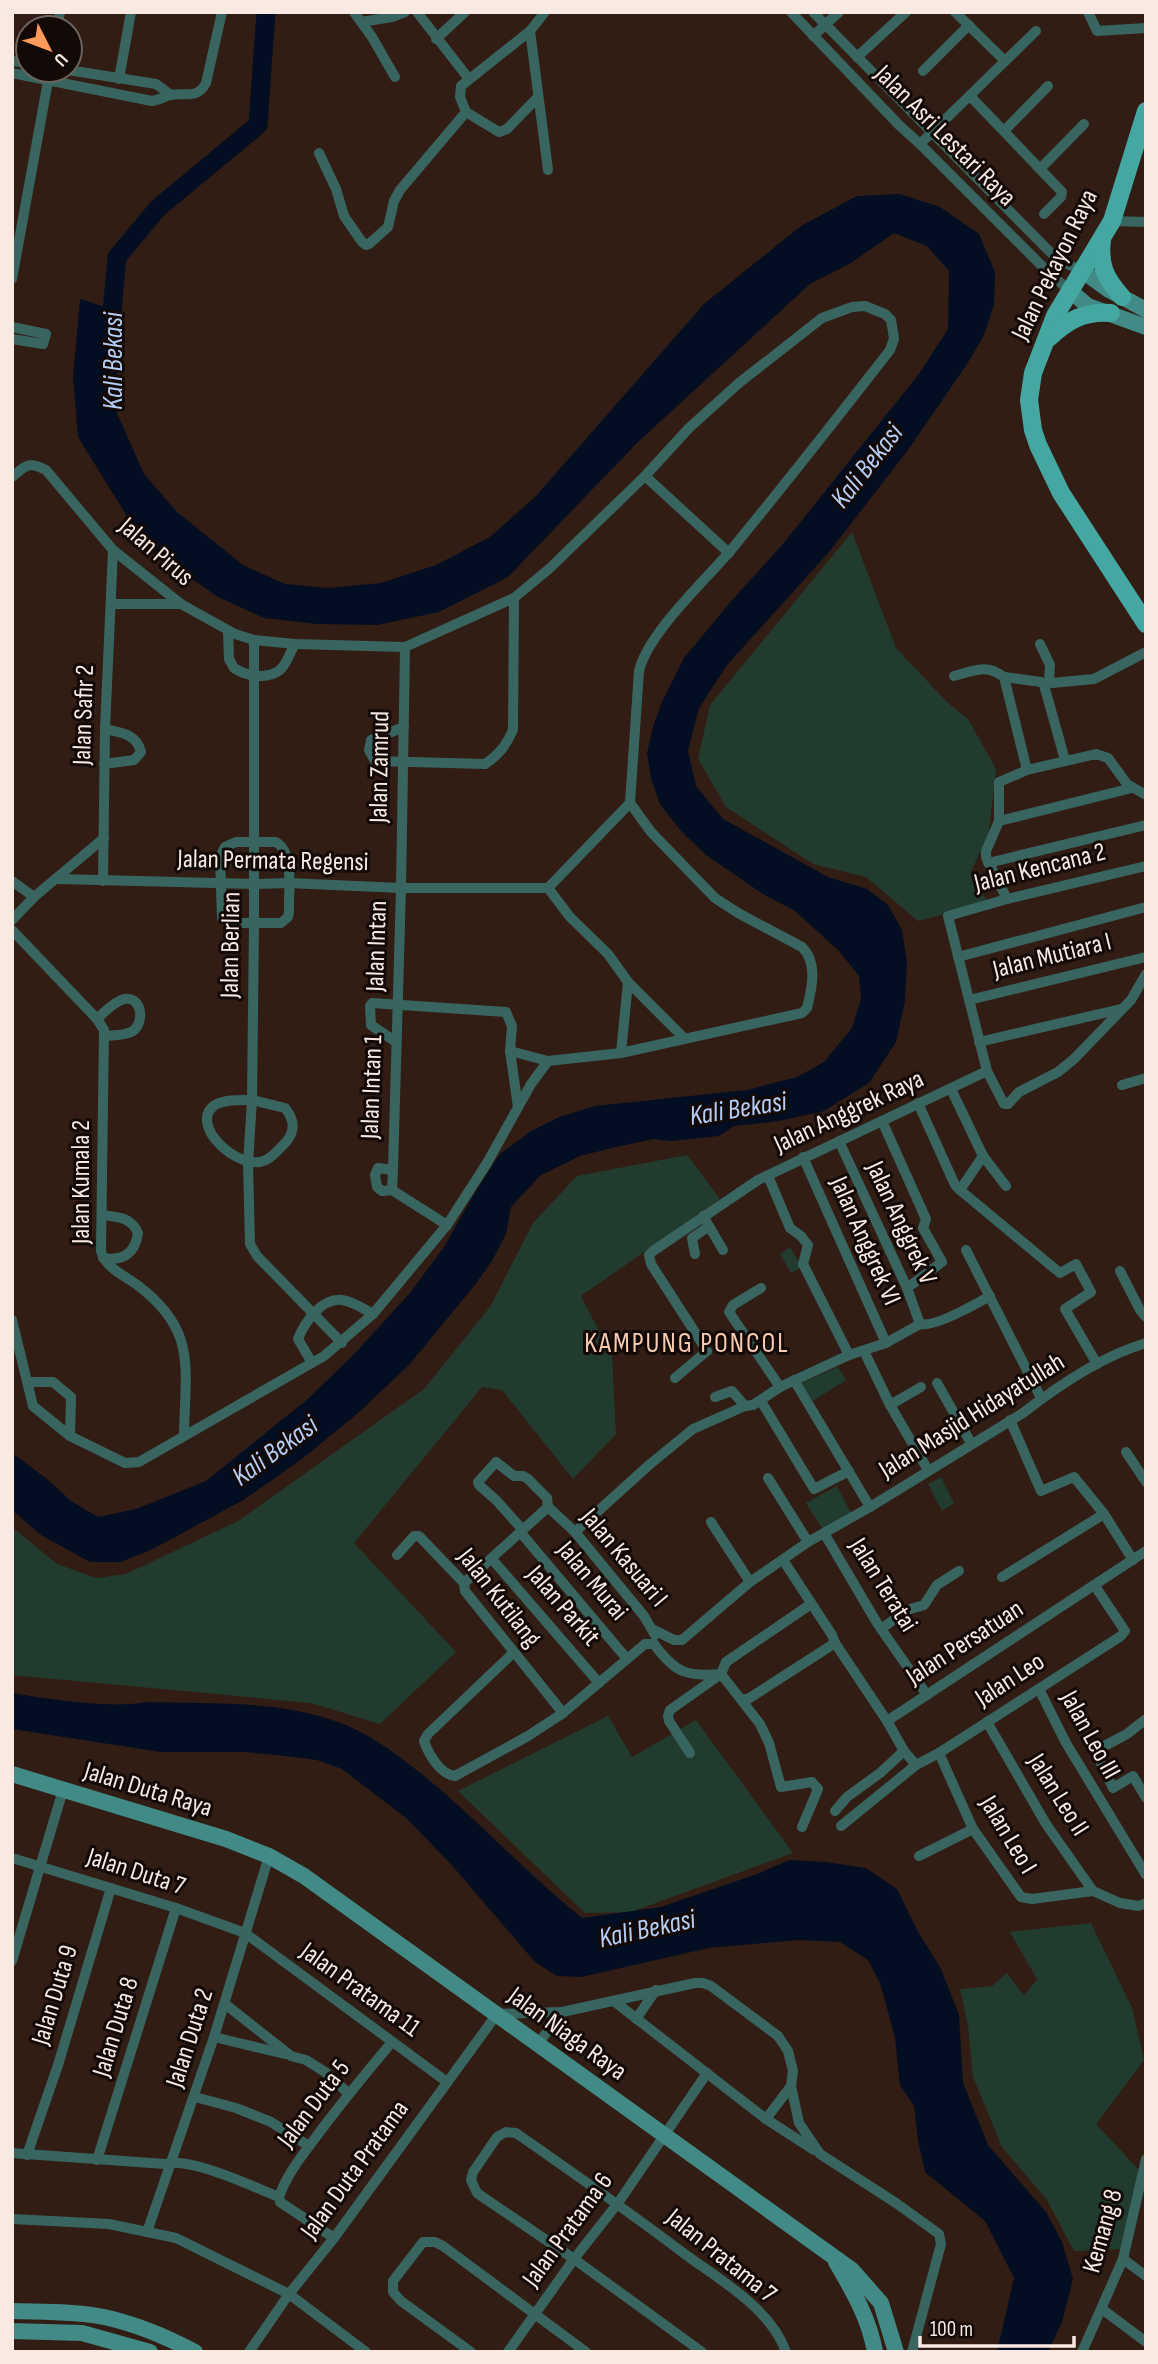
<svg xmlns="http://www.w3.org/2000/svg" width="1158" height="2364" font-family="'Sofia Sans Condensed',sans-serif">
<rect width="100%" height="100%" fill="#311d13"/>
<g fill="#213c2f">
<polygon points="852,532 896,648 948,703 968,719 996,769 989,832 971,872 988,903 918,921 866,877 813,864 726,807 698,759 710,705"/>
<polygon points="687,1155 720,1199 581,1296 612,1356 616,1434 573,1479 502,1390 482,1387 354,1543 456,1652 380,1724 311,1703 12,1675 12,1527 57,1564 97,1578 126,1574 238,1521 424,1389 490,1307 533,1223 577,1176"/>
<polygon points="790,1247 802,1267 791,1273 780,1254"/>
<polygon points="838,1367 846,1380 813,1401 801,1383"/>
<polygon points="941,1477 954,1503 942,1511 928,1484"/>
<polygon points="837,1486 852,1515 824,1531 806,1503"/>
<polygon points="608,1716 632,1757 696,1720 793,1853 631,1912 585,1913 458,1791"/>
<polygon points="1091,1923 1132,2008 1144,2060 1096,2124 1140,2171 1125,2249 1074,2251 1047,2200 1002,2147 973,2077 968,2026 960,1989 992,1986 1007,1973 1024,1996 1037,1979 1010,1932"/>
</g>
<g fill="#030e23">
<polygon points="900,194 940,207 979,234 995,272 994,305 984,335 967,364 908,450 829,552 727,665 699,708 688,751 696,786 723,819 828,877 867,889 888,905 902,930 907,963 905,1001 896,1042 869,1083 824,1111 779,1121 734,1126 719,1136 671,1141 654,1139 616,1147 580,1156 541,1175 511,1207 506,1234 492,1261 474,1286 409,1365 357,1414 303,1458 245,1499 153,1549 121,1562 90,1562 41,1535 12,1510 12,1453 47,1479 71,1501 98,1517 136,1509 206,1481 309,1398 356,1352 410,1293 444,1247 473,1196 499,1155 531,1131 559,1117 595,1106 747,1090 797,1077 824,1062 852,1028 861,999 859,976 839,951 795,911 763,894 706,855 681,831 660,804 651,779 647,753 653,727 661,704 684,658 733,599 783,544 919,374 948,329 949,271 927,246 894,233 851,263 810,284 637,443 508,577 439,612 377,625 317,624 264,618 218,597 146,547 78,437 73,377 80,299 118,311 116,411 144,474 177,512 243,565 285,584 328,588 381,583 436,565 490,537 536,496 704,304 801,226 857,196"/>
<path d="M12 1693C48 1699 112 1709 147 1702 208 1704 273 1700 332 1720 367 1731 395 1753 423 1775 478 1820 526 1873 582 1918L661 1907 757 1874 789 1860 826 1862 866 1868 897 1889 917 1930 941 1969 959 2015 963 2083 988 2145 1046 2212 1062 2242 1073 2279 1062 2322 1048 2352H997L1014 2278 985 2221 925 2172 918 2140 914 2106 900 2085 895 2037 880 1983 868 1960 840 1942 799 1940 709 1948 581 1977 557 1976 535 1962 450 1863 406 1818 342 1769 317 1760 285 1756 245 1752H161L12 1729Z"/>
</g>
<g fill="none" stroke-linecap="round" stroke-linejoin="round">
<polyline stroke="#030e23" stroke-width="19" points="110,334 117,257 158,208 258,125 266,12"/>
<g stroke="#396561" stroke-width="10">
<polyline points="354,12 372,37 395,77"/>
<polyline points="417,12 469,79"/>
<polyline points="791,12 899,125 920,144 1047,271 1069,290"/>
<polyline points="813,12 1048,250 1060,261 1081,270"/>
<polyline points="955,12 1005,61"/>
<polyline points="1088,12 1097,31 1146,28"/>
<polyline points="361,22 392,17 405,12"/>
<polyline points="57,28 60,12"/>
<polyline points="530,31 548,170"/>
<polyline points="813,36 839,12"/>
<polyline points="436,39 465,12"/>
<polyline points="857,57 906,12"/>
<polyline points="12,61 28,63"/>
<polyline points="68,70 156,84 171,95"/>
<polyline points="923,71 969,25"/>
<path d="M12 73 152 101C158 100 164 97 170 95 185 92 197 100 206 83L222 12"/>
<polyline points="119,79 131,12"/>
<polyline points="970,96 1062,192 1061,197 1044,214"/>
<polyline points="466,112 499,132 507,129 538,97"/>
<polyline points="1004,131 1048,86"/>
<polyline points="920,144 1036,31"/>
<polyline points="319,153 336,189 344,216 362,242 366,245 369,244 388,227 394,201 400,190 466,112 460,97 461,86 530,31 545,12"/>
<polyline points="1040,169 1084,124"/>
<polyline points="1112,221 1146,222"/>
<polyline points="12,279 50,70"/>
<polyline points="12,327 46,334 43,344 12,339"/>
<polyline points="645,476 729,553"/>
<path d="M12 477C26 465 29 461 46 470L113 550 181 604 235 634 254 640 295 644 405 647 514 598 550 568 645 476 689 428 739 383 822 318 852 307 865 306 885 314 891 320 893 332 894 339 890 350C838 417 785 484 731 550 704 582 648 633 639 671L630 803 651 832 715 898 738 913 802 947C818 963 812 988 807 1008L802 1013 621 1053 548 1061 510 1051"/>
<polyline points="112,604 181,604"/>
<path d="M228 631 229 659 234 668C246 676 267 680 280 670 287 664 290 652 295 644"/>
<polyline points="254,640 254,924 252,1100 248,1163 250,1244 257,1256 342,1343"/>
<polyline points="1040,644 1050,665 1049,681 1052,683 1094,679 1146,652"/>
<path d="M954 676C974 671 986 663 1004 677L1027 770"/>
<polyline points="1004,677 1041,682 1044,685 1065,760"/>
<path d="M404 727 371 740 369 750 375 761 485 764C500 754 506 745 513 730L514 598"/>
<path d="M104 764 134 760 141 752C136 733 121 733 105 729"/>
<polyline points="999,821 1132,788"/>
<path d="M236 842H276C295 853 288 892 289 912L288 917 281 923H228L222 918 220 857 225 847Z"/>
<polyline points="988,863 1146,825"/>
<polyline points="1146,866 1007,899 948,916 987,1071 1004,1104 1008,1104 1019,1092 1058,1072 1074,1059 1131,1000 1146,974"/>
<polyline points="58,879 255,884 288,883 401,888 548,888"/>
<polyline points="12,881 34,897"/>
<polyline points="103,881 105,729 113,550"/>
<polyline points="548,888 570,917 608,954 628,982 684,1038"/>
<polyline points="548,888 630,803"/>
<polyline points="1007,899 986,857 986,851 999,821 999,782 1027,770 1096,754 1108,758 1127,784 1146,795"/>
<polyline points="12,920 34,897 104,838"/>
<path d="M12 930 97 1019 104 1030 101 1251C105 1267 123 1275 136 1284 198 1330 185 1367 184 1436"/>
<polyline points="958,957 1146,907"/>
<polyline points="969,1000 1146,957"/>
<path d="M97 1019C104 1012 114 1002 124 999 142 996 145 1022 133 1031 125 1036 114 1035 105 1036"/>
<polyline points="396,1042 371,1025 370,1006 372,1003 506,1012 512,1026 510,1051 518,1107"/>
<polyline points="979,1042 1121,1009"/>
<polyline points="621,1053 628,982"/>
<polyline points="1122,1085 1146,1078"/>
<path d="M252 1100 285 1108C294 1119 296 1130 286 1142 280 1148 274 1156 266 1160 239 1173 187 1124 215 1105 225 1099 241 1100 252 1100Z"/>
<polyline points="918,1103 955,1185 960,1190 983,1156 951,1089"/>
<polyline points="882,1121 926,1219 923,1228 942,1262 907,1288"/>
<polyline points="839,1141 907,1288 920,1324"/>
<polyline points="983,1156 1006,1186"/>
<polyline points="803,1157 886,1343"/>
<polyline points="393,1170 378,1168 375,1175 377,1187 382,1191 392,1190 393,1170 401,888 405,647"/>
<polyline points="768,1176 790,1228 801,1236 808,1245 803,1264 849,1355"/>
<polyline points="392,1190 447,1225"/>
<polyline points="960,1190 1060,1273 1076,1264 1091,1292 1065,1309 1097,1364"/>
<path d="M102 1215C118 1217 131 1217 138 1233 135 1254 123 1261 103 1258"/>
<polyline points="703,1216 723,1250"/>
<polyline points="966,1250 1041,1398"/>
<polyline points="695,1254 692,1238 708,1227"/>
<polyline points="1120,1271 1140,1310 1146,1317"/>
<polyline points="761,1288 733,1305 729,1312 780,1387"/>
<polyline points="12,1320 33,1406 70,1436 125,1463 139,1462 324,1356 373,1314 447,1225 487,1163 531,1084 548,1061"/>
<polyline points="864,1351 890,1405 928,1470"/>
<path d="M312 1363 298 1339C304 1323 322 1297 342 1300 352 1301 364 1309 373 1314"/>
<polyline points="675,1378 707,1351 651,1264 649,1255 653,1251 758,1180 987,1071"/>
<polyline points="794,1380 870,1507"/>
<polyline points="27,1382 53,1382 71,1397 70,1436"/>
<polyline points="937,1383 971,1443"/>
<polyline points="715,1397 732,1391 745,1406"/>
<polyline points="761,1401 814,1489 849,1471"/>
<polyline points="890,1405 921,1387"/>
<polyline points="1010,1420 1041,1491 1074,1477 1104,1514 1133,1560"/>
<polyline points="1126,1452 1146,1482"/>
<polyline points="768,1478 808,1542"/>
<polyline points="548,1507 575,1532 644,1616 655,1635"/>
<polyline points="711,1522 750,1582"/>
<polyline points="522,1529 496,1500 479,1485 478,1482 496,1462 514,1476 523,1476 528,1479 547,1498 548,1507"/>
<path d="M575 1532 649 1465 693 1429 745 1406 753 1405 780 1387 849 1355 886 1343 920 1324C934 1328 976 1304 990 1296"/>
<polyline points="521,1533 627,1659"/>
<polyline points="824,1533 877,1623 927,1695"/>
<polyline points="397,1555 414,1536 419,1536 464,1583 465,1591 563,1713"/>
<polyline points="492,1559 599,1683"/>
<polyline points="1002,1577 1104,1514"/>
<polyline points="464,1583 548,1507"/>
<polyline points="881,1629 907,1610 924,1605 937,1585 959,1571"/>
<path d="M654 1630 674 1640H682L750 1582 808 1542 870 1507 1023 1413C1059 1385 1102 1356 1146 1343"/>
<polyline points="835,1643 887,1721 1146,1551"/>
<path d="M654 1644C675 1673 687 1677 721 1674L760 1724 769 1743 781 1787 812 1782 818 1789 802 1827"/>
<path d="M513 1653 428 1734 424 1741C429 1755 440 1774 455 1776L528 1736 563 1713 645 1644H654"/>
<polyline points="1039,1689 1066,1743 1146,1875"/>
<polyline points="742,1699 748,1699 835,1643 832,1635 783,1560"/>
<polyline points="1146,1719 1127,1734 1095,1751 1113,1788 1133,1776 1146,1798"/>
<polyline points="887,1721 904,1751 916,1765"/>
<polyline points="987,1722 1046,1824 1093,1891"/>
<polyline points="690,1753 669,1721 668,1716 670,1710 721,1674 726,1662 811,1604"/>
<polyline points="939,1753 973,1829 1021,1897 1032,1899 1093,1891 1120,1903 1139,1906 1146,1903"/>
<polyline points="835,1811 847,1797 880,1773 904,1751"/>
<polyline points="841,1826 916,1765 939,1753 1121,1636 1125,1631 1095,1586"/>
<polyline points="919,1856 973,1829"/>
<polyline points="12,1858 176,1908 245,1933 447,2082"/>
<polyline points="12,1961 63,1790"/>
<polyline points="615,2002 766,2119 814,2150"/>
<polyline points="225,2004 291,2056 306,2060 325,2072 348,2093"/>
<polyline points="636,2019 656,1990"/>
<polyline points="214,2037 285,2054"/>
<polyline points="537,2045 562,2012"/>
<polyline points="195,2097 236,2108 271,2122 309,2146"/>
<polyline points="766,2119 791,2086"/>
<path d="M12 2153 165 2164C189 2156 253 2187 279 2197"/>
<polyline points="27,2155 58,2065 111,1888"/>
<polyline points="97,2160 176,1908"/>
<path d="M279 2197C286 2176 300 2158 313 2141 338 2107 365 2074 392 2042"/>
<polyline points="279,2197 280,2202 334,2238"/>
<polyline points="12,2219 109,2224 176,2238 289,2294 366,2352"/>
<polyline points="147,2232 214,2037 269,1856"/>
<polyline points="1123,2259 1146,2276"/>
<polyline points="1102,2309 1146,2342"/>
<polyline points="249,2352 289,2294 334,2238 497,2014 562,2012 695,1983 703,1983 711,1986 778,2036 788,2051 793,2071 791,2086 799,2123 820,2154 896,2203 939,2234 941,2244 912,2352"/>
<polyline points="471,2352 401,2301 393,2292 393,2281 423,2242 435,2242 443,2246 586,2352"/>
<polyline points="508,2352 574,2259 618,2203 707,2073"/>
<path d="M702 2352 574 2259 477 2193 471 2180 473 2172 497 2137 506 2132 516 2133C572 2172 628 2211 682 2252 718 2279 770 2307 786 2352"/>
<polyline points="1082,2352 1123,2259 1146,2159"/>
</g>
<g stroke="#418a85" stroke-width="16">
<polyline points="1081,270 1109,290 1146,310"/>
<polyline points="1069,290 1088,306 1146,327"/>
<polyline points="12,1774 226,1839 269,1856 304,1876 852,2270 881,2303 896,2352"/>
<path d="M836 2262C853 2291 869 2318 875 2352"/>
<path d="M12 2311C42 2312 75 2311 104 2317 136 2324 167 2337 195 2352"/>
<polyline points="12,2331 82,2333 150,2352"/>
</g>
<g stroke="#44a7a1" stroke-width="18">
<polyline points="1146,111 1112,221 1055,316 1033,373 1029,400 1033,430 1038,445 1061,493 1146,624"/>
<path d="M1102 239C1099 265 1105 278 1122 297"/>
<path d="M1049 338C1068 320 1084 311 1111 313"/>
</g>
</g>
<g text-anchor="middle" dominant-baseline="central" stroke-width="6" stroke-linejoin="round" paint-order="stroke">
<g font-size="26" fill="#f8e9e2" stroke="#130906">
<text transform="translate(945 136) rotate(45)">Jalan Asri Lestari Raya</text>
<text transform="translate(1055 265) rotate(-64)">Jalan Pekayon Raya</text>
<text transform="translate(156 552) rotate(41)">Jalan Pirus</text>
<text transform="translate(84 715) rotate(-88)">Jalan Safir 2</text>
<text transform="translate(380 767) rotate(-89)">Jalan Zamrud</text>
<text transform="translate(273 861) rotate(1)">Jalan Permata Regensi</text>
<text transform="translate(1040 868) rotate(-14)">Jalan Kencana 2</text>
<text transform="translate(231 945) rotate(-89)">Jalan Berlian</text>
<text transform="translate(377 946) rotate(-88)">Jalan Intan</text>
<text transform="translate(1052 956) rotate(-14)">Jalan Mutiara I</text>
<text transform="translate(372 1087) rotate(-88)">Jalan Intan 1</text>
<text transform="translate(849 1112) rotate(-25)">Jalan Anggrek Raya</text>
<text transform="translate(81 1182) rotate(-90)">Jalan Kumala 2</text>
<text transform="translate(901 1223) rotate(65)">Jalan Anggrek V</text>
<text transform="translate(865 1241) rotate(66)">Jalan Anggrek VI</text>
<text transform="translate(972 1416) rotate(-32)">Jalan Masjid Hidayatullah</text>
<text transform="translate(624 1558) rotate(50)">Jalan Kasuari I</text>
<text transform="translate(592 1581) rotate(50)">Jalan Murai</text>
<text transform="translate(883 1585) rotate(58)">Jalan Teratai</text>
<text transform="translate(499 1598) rotate(52)">Jalan Kutilang</text>
<text transform="translate(563 1606) rotate(49)">Jalan Parkit</text>
<text transform="translate(965 1643) rotate(-33)">Jalan Persatuan</text>
<text transform="translate(1010 1680) rotate(-33)">Jalan Leo</text>
<text transform="translate(1090 1735) rotate(61)">Jalan Leo III</text>
<text transform="translate(148 1790) rotate(17)">Jalan Duta Raya</text>
<text transform="translate(1058 1795) rotate(58)">Jalan Leo II</text>
<text transform="translate(1008 1835) rotate(59)">Jalan Leo I</text>
<text transform="translate(136 1872) rotate(18)">Jalan Duta 7</text>
<text transform="translate(360 1990) rotate(36)">Jalan Pratama 11</text>
<text transform="translate(55 1995) rotate(-73)">Jalan Duta 9</text>
<text transform="translate(116 2027) rotate(-73)">Jalan Duta 8</text>
<text transform="translate(567 2034) rotate(36)">Jalan Niaga Raya</text>
<text transform="translate(190 2038) rotate(-72)">Jalan Duta 2</text>
<text transform="translate(314 2104) rotate(-53)">Jalan Duta 5</text>
<text transform="translate(355 2170) rotate(-54)">Jalan Duta Pratama</text>
<text transform="translate(568 2230) rotate(-54)">Jalan Pratama 6</text>
<text transform="translate(1103 2231) rotate(-74)">Kemang 8</text>
<text transform="translate(721 2256) rotate(39)">Jalan Pratama 7</text>
</g>
<g font-size="28" font-style="italic" fill="#b5cef6" stroke="#130906">
<text transform="translate(113 361) rotate(-90)">Kali Bekasi</text>
<text transform="translate(867 466) rotate(-52)">Kali Bekasi</text>
<text transform="translate(738 1109) rotate(-9)">Kali Bekasi</text>
<text transform="translate(275 1451) rotate(-36)">Kali Bekasi</text>
<text transform="translate(647 1929) rotate(-12)">Kali Bekasi</text>
</g>
<g font-size="28" letter-spacing="2" fill="#f7cbb2" stroke="#130906">
<text x="687" y="1343">KAMPUNG PONCOL</text>
</g>
</g>
<rect width="1158" height="2364" fill="none" stroke="#f8e9e2" stroke-width="28"/>
<g transform="translate(49 49) rotate(132)"><circle r="33" fill="#130906" stroke="#6f635e" stroke-width="2"/>
<path d="M0-5L12 26L0 18L-12 26Z" fill="#ff9a5b"/>
<text y="-10" font-size="19" font-weight="bold" text-anchor="middle" fill="#f8e9e2">U</text>
</g>
<path d="M920 2336v10h154v-10" fill="none" stroke="#f8e9e2" stroke-width="3.5"/>
<text x="930" y="2336" font-size="21" fill="#f8e9e2" stroke="#130906" stroke-width="5" paint-order="stroke">100 m</text>
</svg>
